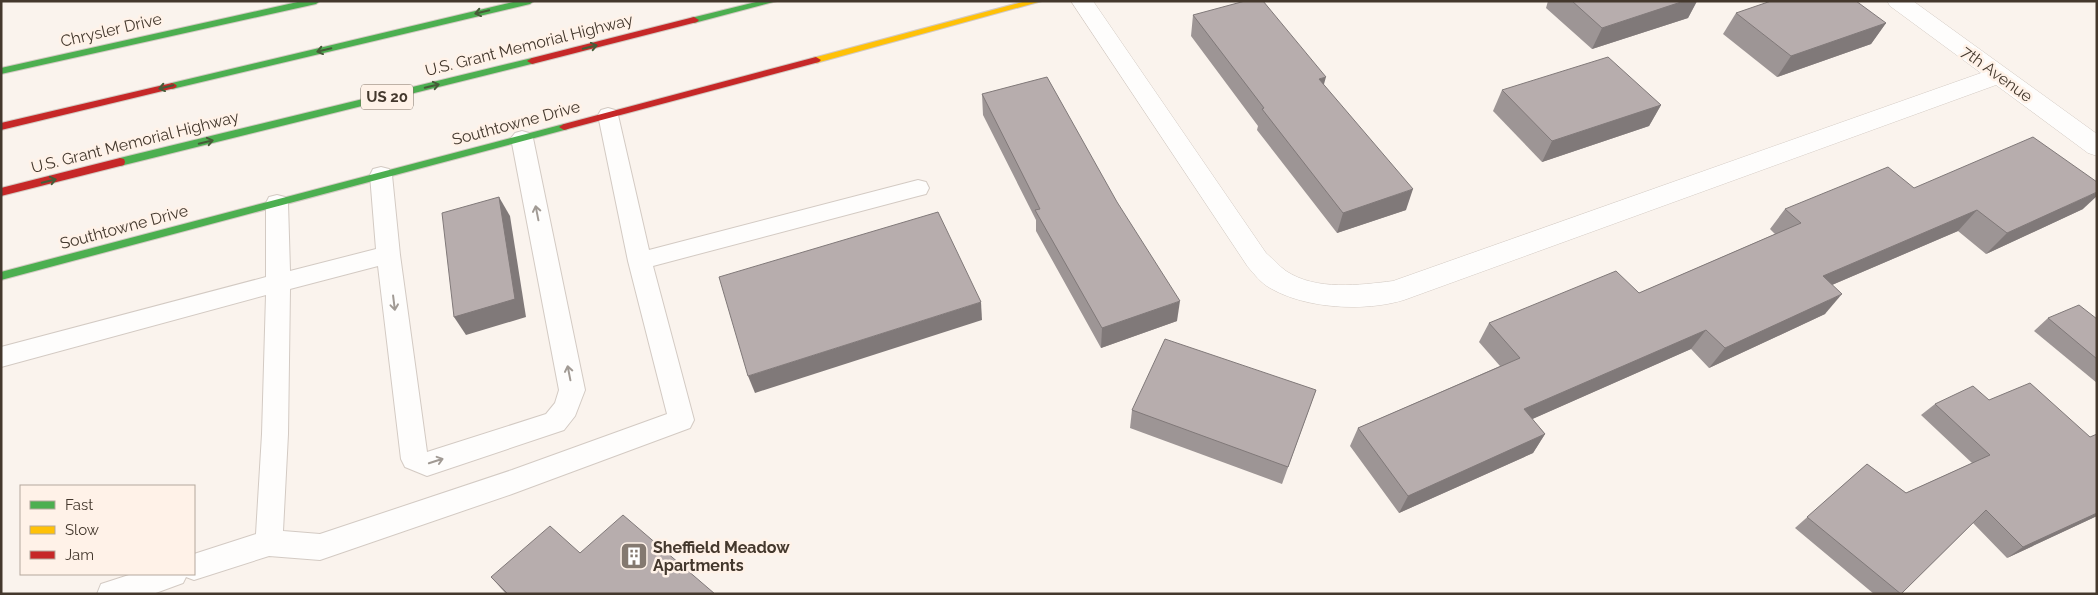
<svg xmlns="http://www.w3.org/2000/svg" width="2098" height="595" font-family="Raleway,sans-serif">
<rect width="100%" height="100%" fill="#faf3ed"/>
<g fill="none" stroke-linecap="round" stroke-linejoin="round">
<g stroke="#d3cac3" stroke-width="2">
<polygon id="lane" points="608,108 615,110 618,115 649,250 918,180 926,182 929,188 926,194 918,196 653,266 694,420 690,428 512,494 320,560 269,556 194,580 186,577 183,583 153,594 97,594 101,584 132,574 194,574 194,554 256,534 262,434 266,295 1,367 1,347 266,277 266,203 269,197 277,195 285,197 288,203 290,271 376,249 370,175 373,169 381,167 389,169 392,175 400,255 427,452 546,414 555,403 559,390 511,138 515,133 522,131 529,133 533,138 585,390 575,416 564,430 427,476 405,467 401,459 378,266 290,289 288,434 283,531 320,534 512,470 667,414 628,261 598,115 601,110"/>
</g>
<g stroke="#d3cac3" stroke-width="1">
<path id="street" d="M1071 1H1093L1266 253C1273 259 1279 266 1286 271 1316 291 1360 285 1393 281L1981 73 1890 6 1887 1H1913L2097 134V156L2088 153 1996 85 1404 300C1365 312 1306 309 1270 288 1261 283 1255 275 1248 267Z"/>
</g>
<g stroke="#d3cac3" stroke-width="2">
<g id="fast">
<polygon points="302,1 320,1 316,4 1,74 1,68"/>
<polygon points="517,1 534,1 530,4 172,89 167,86 172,83"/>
<polygon points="760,1 777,1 694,23 689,20 691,18"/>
<polygon points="532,58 537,61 535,63 120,166 115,162 120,158"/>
<polygon points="564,124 568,125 569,127 568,129 1,280 1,272"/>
</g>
</g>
<g stroke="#d3cac3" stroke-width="2">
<polygon id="slow" points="1026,1 1042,1 816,63 811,60 813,58"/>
</g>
<g stroke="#d3cac3" stroke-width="2">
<g id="jam">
<polygon points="694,17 699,20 697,22 532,64 527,61 532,58"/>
<polygon points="816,57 821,60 819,62 564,130 559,127 564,124"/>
<polygon points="172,83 175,84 177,86 175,88 1,130 1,123"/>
<polygon points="120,158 124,159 125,162 124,165 1,196 1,188"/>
</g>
</g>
<use href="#lane" fill="#fefdfc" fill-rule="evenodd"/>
<use href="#street" fill="#fefdfc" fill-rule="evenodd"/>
<use href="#fast" fill="#4caf50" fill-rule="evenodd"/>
<use href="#slow" fill="#ffc107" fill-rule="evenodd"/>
<use href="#jam" fill="#c62828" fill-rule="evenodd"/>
</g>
<g fill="#9d9595">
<polygon points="1548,1 1697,1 1688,18 1592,49 1546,8"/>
<polygon points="1736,13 1886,23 1871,44 1777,77 1723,34"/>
<polygon points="1193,15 1406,210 1337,233 1257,130 1258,126 1191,36"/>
<polygon points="1502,90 1661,105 1649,126 1542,162 1493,111"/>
<polygon points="982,94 1177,321 1101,348 1036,231 1036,220 983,115"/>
<polygon points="1914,188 2083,209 1986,254 1958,231 1832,285 1825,314 1709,368 1691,349 1532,419 1545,434 1533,453 1399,513 1350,446 1358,428 1500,366 1479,342 1489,323 1639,293 1775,234 1770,229 1785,209"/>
<polygon points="2048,318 2097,319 2097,383 2034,331"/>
<polygon points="1316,390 1282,484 1130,428 1132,410"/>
<polygon points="1989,400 2097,516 2007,558 1973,523 1901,594 1874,594 1795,528 1867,464 1906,493 1972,463 1921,415 1935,404"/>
<polygon points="580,553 715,594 506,594 491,577"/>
</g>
<g fill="#807979">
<polygon points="1684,1 1697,1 1688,18 1592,49 1602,28"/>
<polygon points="1886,23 1871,44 1777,77 1791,56"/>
<polygon points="1326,77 1320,98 1319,79"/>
<polygon points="1661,105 1649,126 1542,162 1552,141"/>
<polygon points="1413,189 1406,210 1337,233 1343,213"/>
<polygon points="2097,192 2097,196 2083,209 1986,254 2007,233"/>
<polygon points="499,197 510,216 526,317 466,335 454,317"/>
<polygon points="1977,210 1958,231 1806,296 1823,276"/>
<polygon points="1842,294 1825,314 1709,368 1725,348"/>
<polygon points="1180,301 1177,321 1101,348 1102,328"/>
<polygon points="981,302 982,320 755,393 748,376"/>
<polygon points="1706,330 1691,349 1512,428 1524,409"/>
<polygon points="1545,434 1533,453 1399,513 1408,496"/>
<polygon points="2097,513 2097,516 2007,558 2023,547"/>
</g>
<g fill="#b7adad" stroke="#807979">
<polygon points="1245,1 1263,1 1326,77 1319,79 1413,189 1343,213 1262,109 1264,108 1193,15"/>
<polygon points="1572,1 1684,1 1602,28"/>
<polygon points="1771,1 1856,1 1886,23 1791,56 1736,13"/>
<polygon points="1608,57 1661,105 1552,141 1502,90"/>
<polygon points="1047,77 1117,202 1180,301 1102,328 1035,210 1040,209 982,94"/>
<polygon points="2033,137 2097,182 2097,192 2007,233 1977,210 1823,276 1842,294 1725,348 1706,330 1524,409 1545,434 1408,496 1358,428 1520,358 1489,323 1616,271 1639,293 1801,223 1785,209 1888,167 1914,188"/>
<polygon points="499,197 515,299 454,317 442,213"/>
<polygon points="938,212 981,302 748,376 719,277"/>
<polygon points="2079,305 2097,319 2097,359 2048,318"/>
<polygon points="1165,339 1316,390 1288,467 1132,410"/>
<polygon points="2030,383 2090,437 2097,434 2097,513 2023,547 1986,510 1901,594 1807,517 1867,464 1906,493 1990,455 1935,404 1973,386 1989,400"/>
<polygon points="623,515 715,594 508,594 491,577 550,526 580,553"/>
</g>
<defs><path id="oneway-shaft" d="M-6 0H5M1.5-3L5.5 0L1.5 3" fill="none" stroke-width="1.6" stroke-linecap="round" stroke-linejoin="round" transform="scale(1.25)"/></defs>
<g stroke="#465c38">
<use href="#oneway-shaft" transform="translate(482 12) rotate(167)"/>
<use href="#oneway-shaft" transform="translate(590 47) rotate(-14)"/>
<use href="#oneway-shaft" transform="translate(324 50) rotate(167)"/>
<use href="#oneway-shaft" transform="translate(432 86) rotate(-14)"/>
<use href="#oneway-shaft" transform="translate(166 87) rotate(167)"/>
<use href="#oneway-shaft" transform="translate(206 142) rotate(-14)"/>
<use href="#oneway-shaft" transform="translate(49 181) rotate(-14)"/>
</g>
<g stroke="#a19a94">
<use href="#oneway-shaft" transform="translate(537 213) rotate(-101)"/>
<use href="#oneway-shaft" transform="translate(394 303) rotate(83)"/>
<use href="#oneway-shaft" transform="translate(569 373) rotate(-101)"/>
<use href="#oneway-shaft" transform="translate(436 461) rotate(-18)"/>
</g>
<defs>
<g id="building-square" transform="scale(1.4375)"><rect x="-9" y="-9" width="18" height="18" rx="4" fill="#847970" stroke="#fff2e8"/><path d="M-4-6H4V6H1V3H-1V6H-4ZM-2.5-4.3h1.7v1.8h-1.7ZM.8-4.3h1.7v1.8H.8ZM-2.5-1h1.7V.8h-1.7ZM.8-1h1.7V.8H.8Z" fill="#fff"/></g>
</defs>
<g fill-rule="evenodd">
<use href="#building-square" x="634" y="556"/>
</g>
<g text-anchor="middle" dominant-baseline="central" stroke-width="5" stroke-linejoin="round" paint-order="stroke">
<rect fill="#fff2e8" stroke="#7c7065" stroke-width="1" x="361" y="84.5" width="52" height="25" rx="4"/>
<g font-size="15" font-weight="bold" fill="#44382d">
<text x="387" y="97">US 20</text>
</g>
<g font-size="16" fill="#44382d" stroke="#fff2e8">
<text transform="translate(111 30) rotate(-13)">Chrysler Drive</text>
<text transform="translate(529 45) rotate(-14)">U.S. Grant Memorial Highway</text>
<text transform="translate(1997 74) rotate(36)">7th Avenue</text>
<text transform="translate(516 123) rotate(-15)">Southtowne Drive</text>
<text transform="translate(135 142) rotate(-14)">U.S. Grant Memorial Highway</text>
<text transform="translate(124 227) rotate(-15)">Southtowne Drive</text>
</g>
<g font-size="16" font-weight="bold" fill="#44382d" stroke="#fff2e8" text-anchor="start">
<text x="653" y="547">Sheffield Meadow<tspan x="653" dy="18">Apartments</tspan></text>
</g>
</g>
<rect width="2098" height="595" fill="none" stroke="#44382d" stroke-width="5"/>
<rect x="20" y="485" width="175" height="90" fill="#fff2e8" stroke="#b4a89d"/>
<rect x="30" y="501" width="25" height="8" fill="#4caf50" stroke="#b4a89d"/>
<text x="65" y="510" font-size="15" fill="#44382d">Fast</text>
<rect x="30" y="526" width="25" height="8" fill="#ffc107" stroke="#b4a89d"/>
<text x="65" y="535" font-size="15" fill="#44382d">Slow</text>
<rect x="30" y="551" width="25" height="8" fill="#c62828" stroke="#b4a89d"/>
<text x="65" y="560" font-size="15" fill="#44382d">Jam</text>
</svg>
